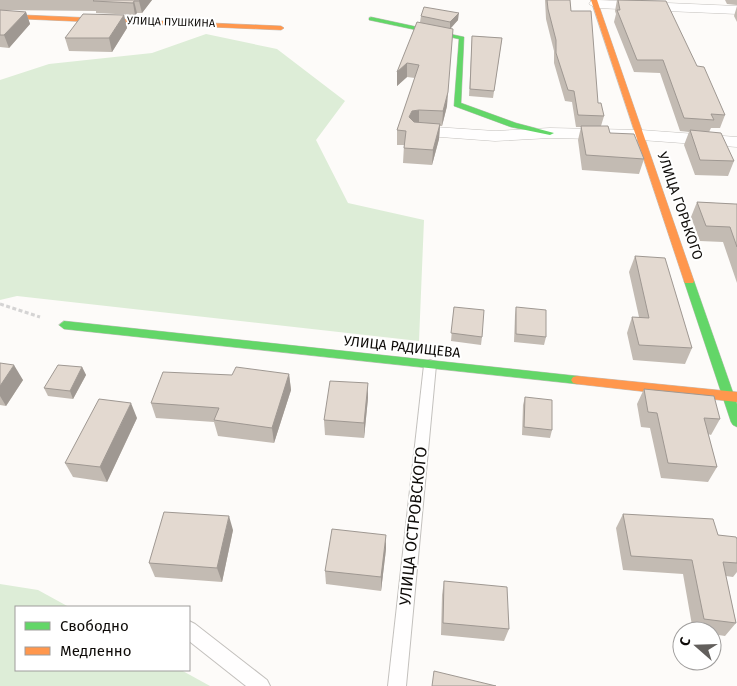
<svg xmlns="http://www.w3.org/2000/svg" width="737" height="686" font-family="'Fira Sans',sans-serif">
<rect width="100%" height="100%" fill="#fdfbf9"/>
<g fill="#ddedd7">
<polygon points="206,34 277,49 345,101 316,140 348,203 424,220 419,341 17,296 0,300 0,80 49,64 152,53"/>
<polygon points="0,584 38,590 69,607 16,607 16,670 181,670 210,686 0,686"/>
</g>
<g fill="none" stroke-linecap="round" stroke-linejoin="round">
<g stroke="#c3c0bd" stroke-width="2">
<g id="lane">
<polygon points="430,360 435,362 436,365 406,686 388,686 424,365 425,362"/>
<polygon points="189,621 195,624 267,680 270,686 246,686 189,641"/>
</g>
</g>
<g stroke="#c3c0bd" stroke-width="1">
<g id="street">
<polygon points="598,0 737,6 737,14 596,8 589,4 591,1"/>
<polygon points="419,126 495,131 550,128 641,130 737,137 737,147 641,140 550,138 495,141 413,135 410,131 413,127"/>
</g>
</g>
<g stroke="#c3c0bd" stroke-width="1">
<g id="fast">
<polygon points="371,17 464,37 461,103 516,123 554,133 550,135 511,127 454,106 459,39 369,20 369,18"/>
<polygon points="689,278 694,281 737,404 737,427 733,425 731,422 684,281"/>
<polygon points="64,321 577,376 581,377 583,380 581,383 577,384 64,329 59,325"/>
</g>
</g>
<g stroke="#c3c0bd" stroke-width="1">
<g id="slow">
<polygon points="591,0 597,0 694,281 693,283 685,283 684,281"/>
<polygon points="0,14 281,26 284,28 281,30 0,18"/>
<polygon points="577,376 737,392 737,402 577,384 573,383 571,380 573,377"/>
</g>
</g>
<polyline stroke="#d5d4d4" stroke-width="3" stroke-dasharray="4 2.5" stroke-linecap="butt" points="0,304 40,317"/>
<use href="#lane" fill="#fffefe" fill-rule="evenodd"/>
<use href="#street" fill="#fffefe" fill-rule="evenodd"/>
<use href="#fast" fill="#63d668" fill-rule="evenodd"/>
<use href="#slow" fill="#ff974d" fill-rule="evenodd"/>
</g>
<g fill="#c3bbb3">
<polygon points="0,0 152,0 142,13 137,13 135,15 96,13 96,11 0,10"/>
<polygon points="545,0 570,0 571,11 598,103 604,116 601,126 644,159 639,174 582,170 578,140 581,127 576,127 572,102 565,101 554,63 554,51 546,19"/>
<polygon points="617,0 638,0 697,66 725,115 720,128 711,128 709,132 734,161 728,176 695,175 684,145 689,132 680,131 660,73 634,72 614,22 616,14 615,11"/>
<polygon points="725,0 737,0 737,5 727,4"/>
<polygon points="737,6 737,22 734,16"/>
<polygon points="0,10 26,12 30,24 9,48 0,47"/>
<polygon points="124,15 127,28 112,52 69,51 65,38"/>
<polygon points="421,16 458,20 450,29 447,106 442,126 440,126 439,139 432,165 403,163 404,145 397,145 397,130 415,78 407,77 397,86 397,72 420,22"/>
<polygon points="472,36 502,38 493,98 469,96"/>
<polygon points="697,202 735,204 737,204 737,283 723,242 700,241 691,217"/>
<polygon points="635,256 692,348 685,364 633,360 627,333 632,317 639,317 629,272"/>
<polygon points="454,307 482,337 481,345 451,341"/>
<polygon points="516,307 546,337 544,345 514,342 515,315"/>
<polygon points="0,363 23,380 6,406 0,405"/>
<polygon points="82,367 86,375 73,399 48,396 44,388"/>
<polygon points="289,374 291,390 274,443 218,436 214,422 156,418 151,403 232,375"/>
<polygon points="644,389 720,419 711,435 708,434 717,467 708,482 661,478 650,428 641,427 637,404"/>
<polygon points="525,397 552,430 550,438 522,435 523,405"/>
<polygon points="368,398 364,438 325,435 324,420"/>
<polygon points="137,418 107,482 73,477 65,463"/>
<polygon points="623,514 737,539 737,572 733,577 726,576 736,623 725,636 712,634 712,631 693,631 683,574 623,570 616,528"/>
<polygon points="233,530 222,582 155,577 149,563"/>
<polygon points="386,549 381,591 326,584 325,571"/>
<polygon points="444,581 509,629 504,641 441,635 442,595"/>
</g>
<g fill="#9f9892">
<polygon points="140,0 152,0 142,13 139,1"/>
<polygon points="134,1 137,13 135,15 133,3"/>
<polygon points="26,12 30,24 9,48 4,35"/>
<polygon points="459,13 458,20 450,29 450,22"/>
<polygon points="124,15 127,28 112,52 109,38"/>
<polygon points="407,63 407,77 397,86 397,72"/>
<polygon points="448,92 447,106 442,126 443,111"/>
<polygon points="419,110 419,124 412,126 409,117 412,111"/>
<polygon points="440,124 439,139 432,165 433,150"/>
<polygon points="14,365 23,380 6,406 0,396 0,386"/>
<polygon points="82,367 86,375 73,399 70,391"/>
<polygon points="289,374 291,390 274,443 272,428"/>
<polygon points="368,383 368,398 364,438 364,423"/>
<polygon points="131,403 137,418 107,482 100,467"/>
<polygon points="229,516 233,530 222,582 217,568"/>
<polygon points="386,535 386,549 381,591 381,577"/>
</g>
<g fill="#e3d9d0" stroke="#9f9892">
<polygon points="94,0 140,0 139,1 134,1 133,3 93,1"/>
<polygon points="547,0 570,0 571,11 591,11 598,103 601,103 604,116 578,115 574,91 568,90 556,53 556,40 548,9"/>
<polygon points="618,0 666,1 697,66 704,67 725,115 711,114 714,120 684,118 663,60 637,60 617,10 620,10"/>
<polygon points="424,7 459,13 450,22 421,16"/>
<polygon points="0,10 26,12 4,35 0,35"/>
<polygon points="83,14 124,15 109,38 65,38"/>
<polygon points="417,22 453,29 448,92 443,111 419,110 412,111 409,117 414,122 440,124 433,150 404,148 406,131 397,130 419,65 407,63 397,72"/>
<polygon points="472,36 502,38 494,91 470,89"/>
<polygon points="581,126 608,126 610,133 634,134 644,159 586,155"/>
<polygon points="690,130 721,133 734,161 700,160"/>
<polygon points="697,202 735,204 737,204 737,247 730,227 706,226"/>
<polygon points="635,256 665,258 692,348 639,345 632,317 649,318"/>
<polygon points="454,307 484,310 482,337 451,333"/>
<polygon points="516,307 546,310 546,337 516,334"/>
<polygon points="0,363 14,365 0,386"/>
<polygon points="58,365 82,367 70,391 44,388"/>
<polygon points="236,367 289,374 272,428 214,420 219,408 151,403 163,372 232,375"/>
<polygon points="330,381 368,383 364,423 324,420"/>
<polygon points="644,389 714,396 720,419 704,418 717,467 668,463 657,413 648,412"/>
<polygon points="525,397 552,400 552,430 524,427"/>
<polygon points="99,399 131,403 100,467 65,463"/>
<polygon points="164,512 229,516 217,568 149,563"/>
<polygon points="623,514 713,519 718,535 736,537 737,539 737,563 723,562 736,623 704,619 692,560 631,556"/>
<polygon points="332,529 386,535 381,577 325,571"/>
<polygon points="444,581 507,587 509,629 443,623"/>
<polygon points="434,671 496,686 432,686"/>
</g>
<g text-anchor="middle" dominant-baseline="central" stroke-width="4" stroke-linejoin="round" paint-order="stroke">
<g font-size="11" fill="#0e0b08" stroke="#fff">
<text transform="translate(171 22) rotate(2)">УЛИЦА ПУШКИНА</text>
</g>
<g font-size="14" fill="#0e0b08" stroke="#fff">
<text transform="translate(680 206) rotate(71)">УЛИЦА ГОРЬКОГО</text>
<text transform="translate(402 347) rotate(6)">УЛИЦА РАДИЩЕВА</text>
</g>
<g font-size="16" fill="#0e0b08" stroke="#fff">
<text transform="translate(413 526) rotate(-84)">УЛИЦА ОСТРОВСКОГО</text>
</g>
</g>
<rect x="15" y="606" width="175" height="65" fill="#ffffff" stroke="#9f9d9c"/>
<rect x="25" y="622" width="25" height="8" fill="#63d668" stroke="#9f9d9c"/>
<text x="60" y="631" font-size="15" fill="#0e0b08">Свободно</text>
<rect x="25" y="647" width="25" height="8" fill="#ff974d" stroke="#9f9d9c"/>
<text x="60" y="656" font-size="15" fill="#0e0b08">Медленно</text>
<g transform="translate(697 646) rotate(290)"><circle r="24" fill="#ffffff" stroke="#9f9d9c"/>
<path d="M0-4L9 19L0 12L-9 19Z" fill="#625f5c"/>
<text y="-8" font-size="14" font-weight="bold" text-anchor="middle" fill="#0e0b08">С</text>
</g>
</svg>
